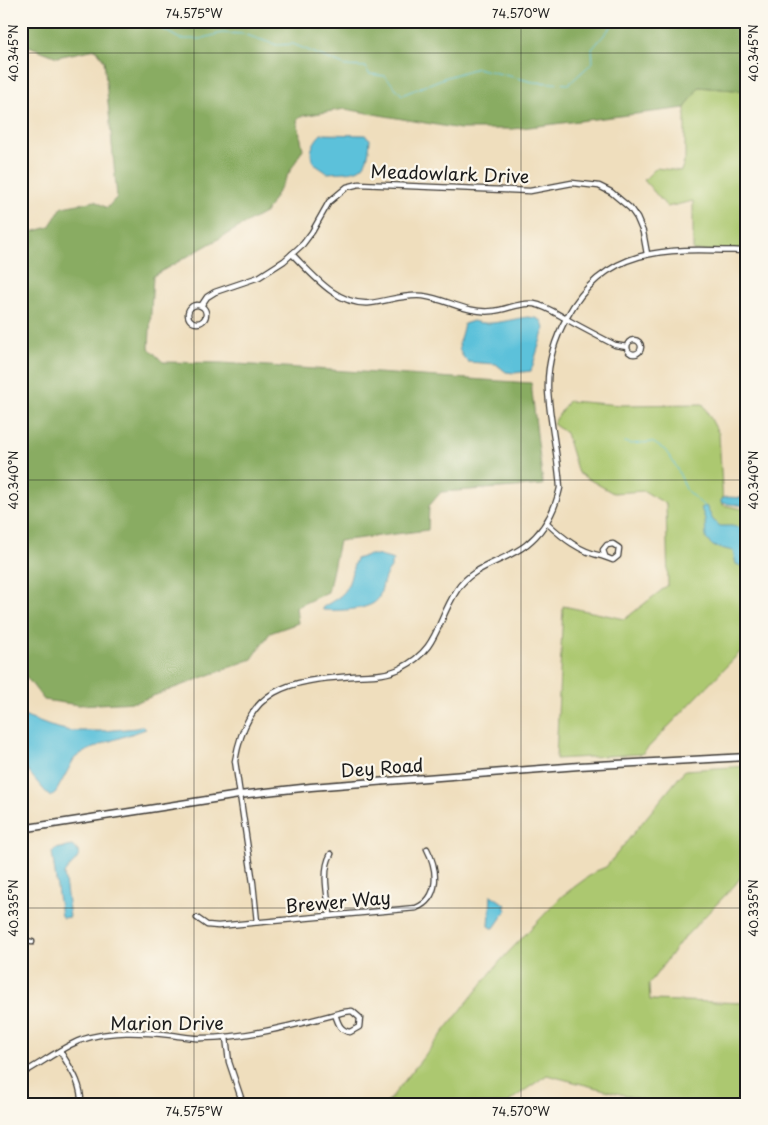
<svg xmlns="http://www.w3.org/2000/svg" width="768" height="1125" font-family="'Playpen Sans',sans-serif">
<rect width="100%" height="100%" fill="#fbf7ec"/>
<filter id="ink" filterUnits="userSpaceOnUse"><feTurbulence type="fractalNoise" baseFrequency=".02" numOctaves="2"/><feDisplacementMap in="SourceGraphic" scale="10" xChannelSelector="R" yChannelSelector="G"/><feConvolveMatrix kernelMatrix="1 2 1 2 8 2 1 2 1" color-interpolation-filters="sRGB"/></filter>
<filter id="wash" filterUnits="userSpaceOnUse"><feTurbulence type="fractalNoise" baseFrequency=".0096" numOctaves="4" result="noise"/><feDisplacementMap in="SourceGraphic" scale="20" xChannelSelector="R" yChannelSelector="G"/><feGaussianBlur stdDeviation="1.12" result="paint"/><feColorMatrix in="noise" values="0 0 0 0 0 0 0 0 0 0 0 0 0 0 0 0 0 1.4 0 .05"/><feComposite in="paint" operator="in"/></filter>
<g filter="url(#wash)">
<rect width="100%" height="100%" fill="#efdebd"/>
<g fill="#acc86f" stroke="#647246">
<polygon points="698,87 747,91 747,251 693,251 693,201 667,207 644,180 656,168 681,171 685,159 685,108"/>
<polygon points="568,401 621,405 703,404 719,434 723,505 747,510 747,645 642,754 556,759 563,606 625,619 668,585 666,504 644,491 613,493 578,473 566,433 553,424"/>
<polygon points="747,766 747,868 735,885 681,941 649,984 650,1000 747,1003 747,1104 659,1104 547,1075 511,1100 508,1104 386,1104 501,960 562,896 596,871 606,867 685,770"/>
</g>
<polygon fill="#89ac62" stroke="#52643f" points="21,21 747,21 747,91 699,87 685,108 513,129 460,129 345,109 302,116 297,120 303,149 266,212 153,276 149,348 163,362 222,363 531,383 543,485 441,492 429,506 428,530 339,541 328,592 296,607 298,623 270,633 252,659 137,702 78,705 44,700 21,670 21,235 49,227 62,207 95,201 107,208 117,197 104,60 96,49 57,57 21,43"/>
<g fill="#5cc1da" stroke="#3c6e7b">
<path d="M321 134 365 135 370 139C368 175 358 171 327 173 324 170 317 167 314 163 307 153 314 141 321 134Z"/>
<path d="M528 317 536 318 542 321 544 329 531 371 514 373 506 372 496 364 468 362C454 349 460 341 464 324L473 321C490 327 510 319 528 317Z"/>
<polygon points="725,497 747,498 747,506 721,503 721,500"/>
<polygon points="706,506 713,520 720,526 732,526 747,529 746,568 736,564 733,551 713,546 706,539 705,519 701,508"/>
<path d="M368 555H376L394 560V561L391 563V568C383 576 383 587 379 597 374 611 335 611 323 610L322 608C331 601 344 597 348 585 352 576 352 567 356 559Z"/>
<polygon points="21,715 50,726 70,731 102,731 137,728 142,726 146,729 107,742 80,754 74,759 56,792 50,797 21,763"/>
<path d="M73 846C88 857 68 865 64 874L70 917 63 918 61 916 52 852 55 849Z"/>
<polygon points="491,895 506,905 504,908 507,909 494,928 492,928 489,926"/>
</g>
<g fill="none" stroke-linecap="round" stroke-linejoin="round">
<g stroke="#5cc1da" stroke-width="1">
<polyline points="148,21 180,39 200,39 222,33 243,34 277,45 293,44 346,66 366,67 369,74 385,76 402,95 444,78 477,68 533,82 569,84 593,62 592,49 616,21"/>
<polyline points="624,442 631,444 652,442 665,450 676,466 687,491 705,507"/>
</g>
</g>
</g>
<g filter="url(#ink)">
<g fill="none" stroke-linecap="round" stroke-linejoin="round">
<g stroke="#3c3934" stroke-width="7">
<g id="street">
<path d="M292 254C313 275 337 306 370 303 388 301 404 294 423 296 447 299 467 314 493 311 507 310 519 302 534 304 546 306 557 314 568 320 584 329 600 337 615 345L627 347"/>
<circle cx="197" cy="314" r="9"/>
<polyline points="201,306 207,297 215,292 259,277 284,261 303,244 312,232 329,202 347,187 359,184 530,191 572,183 599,186 611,192 630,208 637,218 643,232 647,254"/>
<circle cx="634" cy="347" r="7"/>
<path d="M547 523C563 538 580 552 602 556 606 557 609 559 613 560L618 556 619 548 613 544 607 545 603 550 605 556"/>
<path d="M330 915C328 897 321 871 331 854"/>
<path d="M197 918 207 925 218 926 416 908C440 898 438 870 427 849"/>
<path d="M257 922 253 883 235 761C248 687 287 681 353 676 369 675 386 676 401 668 439 649 436 622 457 590 473 565 504 562 526 545 544 531 555 510 560 488 558 455 550 423 548 390 547 363 554 340 567 317 607 242 674 249 747 251"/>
<polyline points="21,940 32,942"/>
<polyline points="226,1037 229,1062 243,1104"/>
<path d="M60 1051C70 1068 82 1083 81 1104"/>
<path d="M21 1074C41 1064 60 1048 81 1040 110 1030 141 1032 171 1035 181 1036 192 1039 202 1038 249 1038 298 1024 344 1012L352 1011 360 1018 359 1027 350 1032C340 1031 338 1023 335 1014"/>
</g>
</g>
<g stroke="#3c3934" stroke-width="9">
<polyline id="secondary" points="21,829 239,795 311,787 579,766 747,757"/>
</g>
<use href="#street" stroke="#fff" stroke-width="4.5"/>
<use href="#secondary" stroke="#fff" stroke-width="6"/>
</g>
</g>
<path fill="none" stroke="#1c1c1c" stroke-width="1" stroke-opacity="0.45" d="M194 21V1104M521 21V1104M21 53H747M21 480H747M21 908H747"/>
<g text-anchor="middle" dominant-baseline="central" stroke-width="4.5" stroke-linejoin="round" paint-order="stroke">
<g font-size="18" fill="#1c1c1c" stroke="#fbf7ec">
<text transform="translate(450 173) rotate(2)">Meadowlark Drive</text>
<text transform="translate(382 767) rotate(-4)">Dey Road</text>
<text transform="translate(338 901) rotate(-5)">Brewer Way</text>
<text x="167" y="1022">Marion Drive</text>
</g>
</g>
<rect width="768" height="1125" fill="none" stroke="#fbf7ec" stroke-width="55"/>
<rect x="28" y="28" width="712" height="1070" fill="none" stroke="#1c1c1c" stroke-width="2"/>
<g font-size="12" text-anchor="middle" fill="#1c1c1c">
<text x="194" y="18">74.575°W</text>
<text x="521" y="18">74.570°W</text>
<text transform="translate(14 53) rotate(-90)" y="4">40.345°N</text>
<text transform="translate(754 53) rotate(-90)" y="4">40.345°N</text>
<text transform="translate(14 480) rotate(-90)" y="4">40.340°N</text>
<text transform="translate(754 480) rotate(-90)" y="4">40.340°N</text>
<text transform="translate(14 908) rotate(-90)" y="4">40.335°N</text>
<text transform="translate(754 908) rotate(-90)" y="4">40.335°N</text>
<text x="194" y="1116">74.575°W</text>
<text x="521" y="1116">74.570°W</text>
</g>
</svg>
